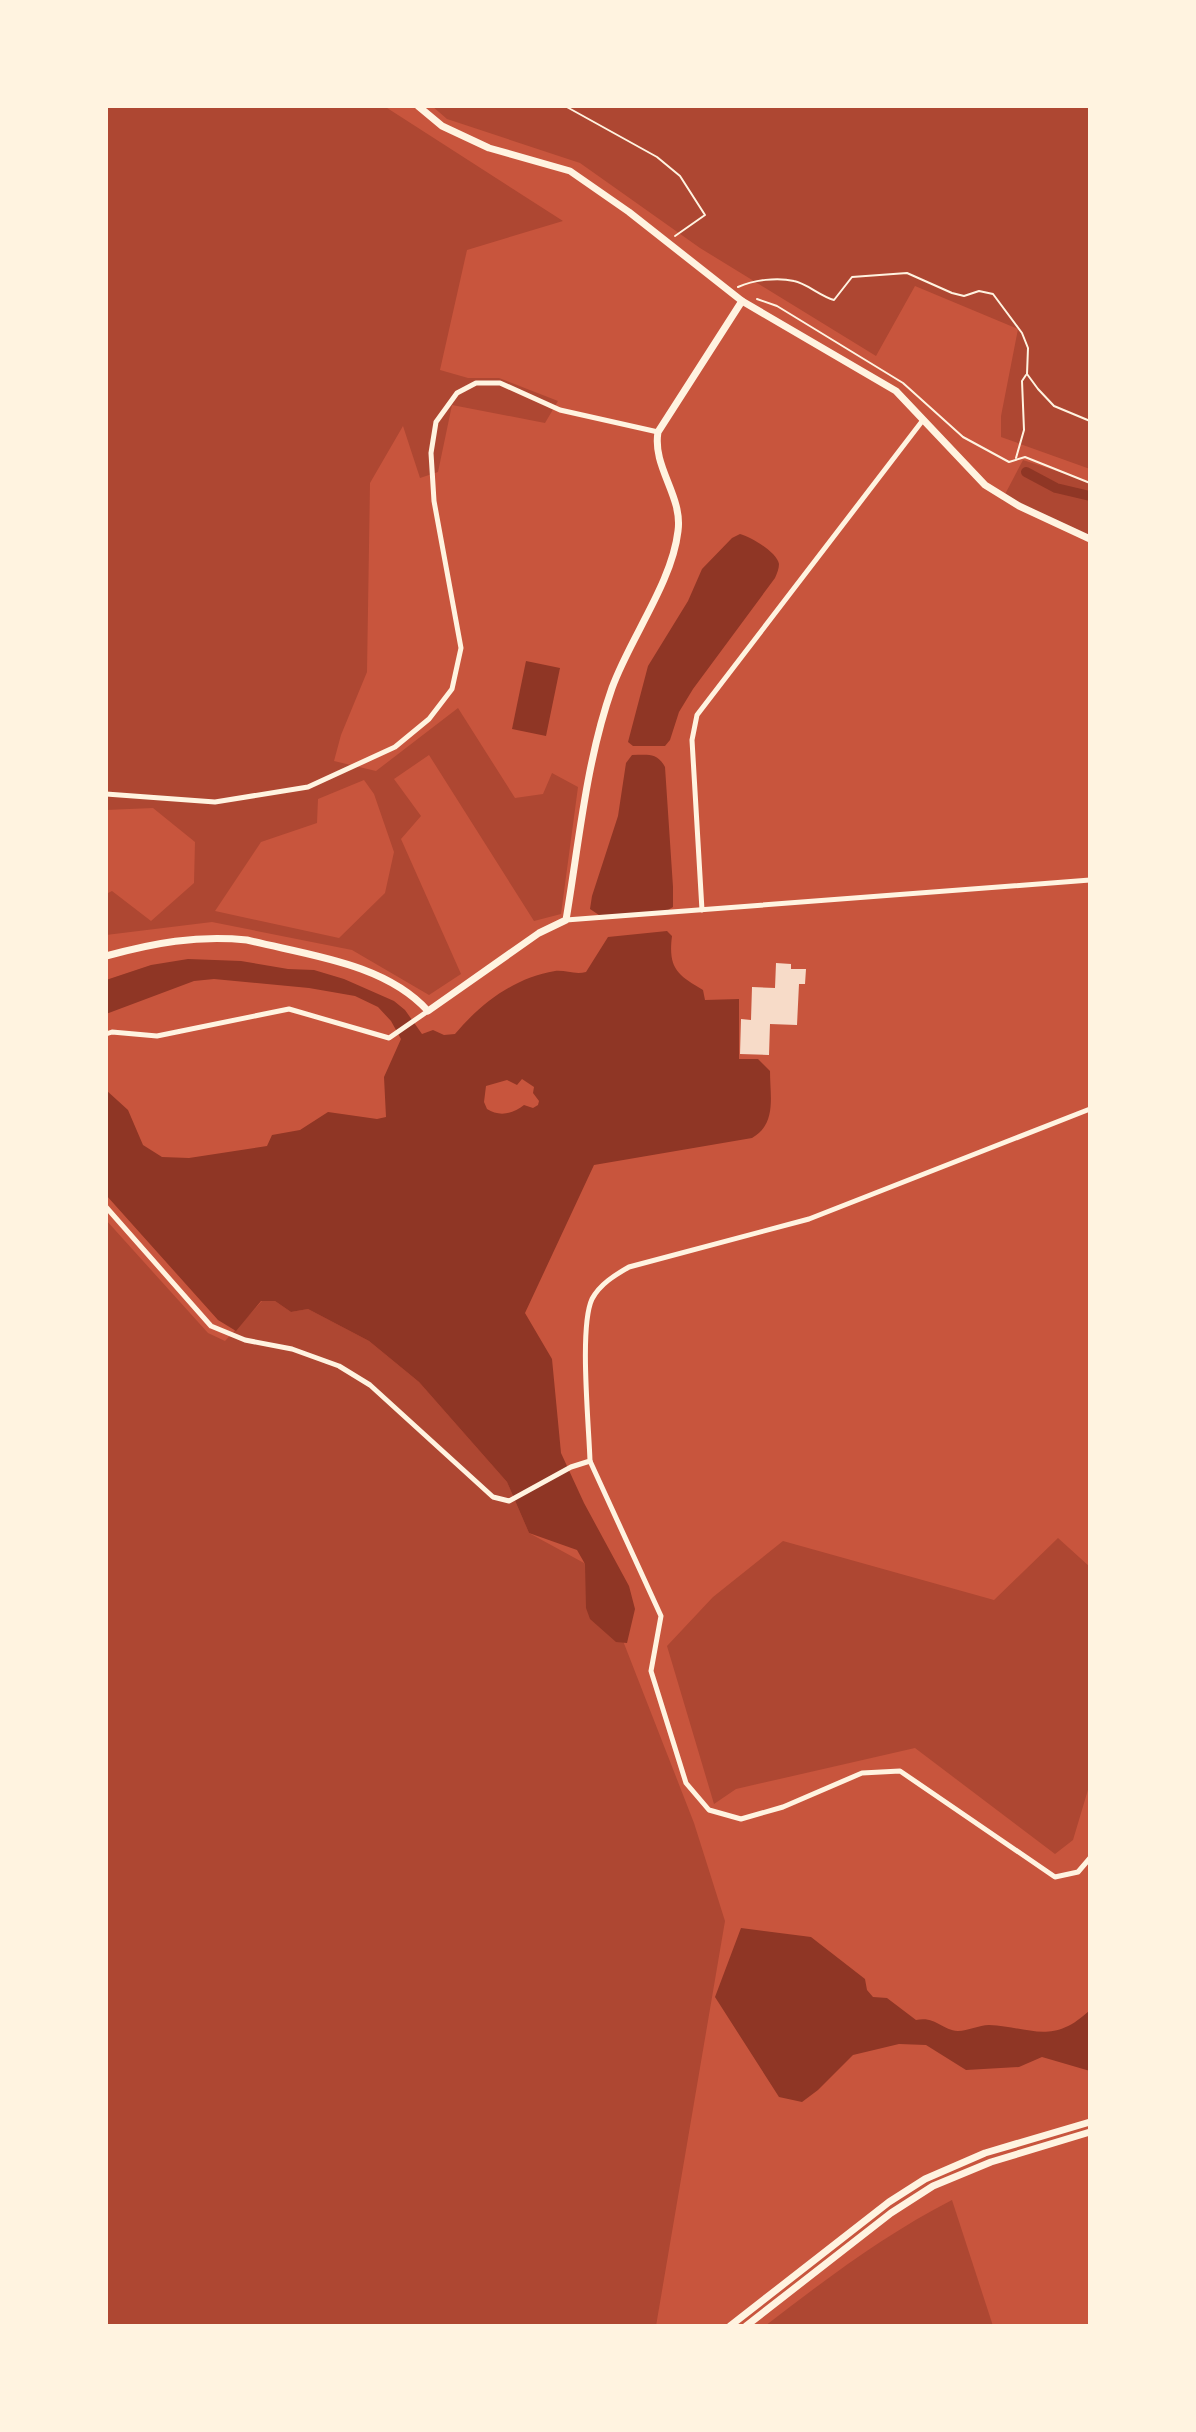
<svg xmlns="http://www.w3.org/2000/svg" width="1196" height="2432" font-family="Manrope,sans-serif">
<rect width="100%" height="100%" fill="#c8553d"/>
<g fill="#ae4732" fill-rule="evenodd">
<path d="M106 106H384L563 221 467 250 440 370 468 378H499L558 401 545 423 452 405 438 472 420 478 403 426 370 483 367 672 341 735 334 761 376 771 458 708 515 798 543 794 552 773 578 787 561 914 534 921 429 755 394 779 421 816 401 839 461 974 429 995 352 950 212 922 106 935V894L112 891 151 921 194 883 195 842 153 808 106 810ZM364 780 374 794 394 852 385 893 339 938 215 911 261 842 317 823 318 799Z"/>
<polygon points="432,106 1090,106 1090,469 1001,437 1001,416 1018,329 915,286 876,356 700,248 580,163 447,119"/>
<polygon points="1023,460 1090,482 1090,541 1002,500"/>
<polygon points="106,1220 208,1333 225,1341 262,1301 275,1301 291,1312 308,1309 369,1341 419,1382 507,1482 529,1533 595,1569 694,1823 725,1921 656,2326 106,2326"/>
<polygon points="1058,1538 1090,1567 1090,1783 1073,1840 1055,1854 915,1748 736,1789 714,1804 667,1646 713,1597 783,1541 994,1600"/>
<path d="M952 2200 993 2326H765C826 2279 884 2235 952 2200Z"/>
</g>
<g fill="#8f3625" fill-rule="evenodd">
<path d="M740 534C751 537 777 552 779 564 779 569 777 573 775 578L693 689 679 712 670 740 665 746H633L628 742 648 666 688 601 702 569 732 538Z"/>
<polygon points="526,661 560,668 546,736 512,729"/>
<path d="M632 755C647 755 657 752 665 767L673 887V907L663 913 602 917 590 909 592 896 618 816 626 763Z"/>
<path d="M667 931 672 936C668 968 677 975 703 990L705 1000 739 999V1059H758L770 1071C770 1096 777 1124 752 1138L594 1165 525 1313 552 1359 561 1453 584 1503 629 1586 635 1609 627 1643 616 1642 590 1619 586 1608 585 1564 577 1550 529 1533 507 1482 419 1382 369 1341 308 1309 291 1312 275 1301H261L236 1331 218 1320 106 1195V1090L128 1110 143 1145 162 1157 189 1158 267 1146 272 1135 300 1130 328 1112 377 1119 386 1117 384 1077 401 1039 391 1021 378 1007 355 996 309 988 214 979 194 981 106 1014V980L151 965 188 959 241 961 288 969 314 970 344 979 394 1001 405 1010 422 1034 433 1030 444 1035 455 1034C481 1003 514 978 555 971 566 970 575 975 586 972L608 937ZM522 1079 534 1087 533 1093 539 1101 538 1105 533 1108 524 1105C513 1114 499 1117 487 1109L484 1102 486 1086 507 1080 517 1085Z"/>
<path d="M741 1928 811 1937 865 1979 867 1990 873 1997 887 1998 916 2020C936 2016 941 2030 958 2031 968 2031 979 2025 989 2025 1031 2027 1052 2046 1090 2010V2071L1042 2057 1019 2067 966 2070 926 2045 899 2044 853 2055 818 2090 802 2102 779 2097 715 1997Z"/>
</g>
<g fill="none" stroke-linecap="round" stroke-linejoin="round">
<polyline stroke="#8f3625" stroke-width="10" points="1026,472 1056,488 1090,496"/>
</g>
<polygon fill="#f7dbc8" points="776,963 791,964 791,969 806,969 805,984 799,984 797,1025 770,1024 769,1055 740,1054 741,1019 751,1020 752,987 775,988"/>
<g fill="none" stroke-linecap="round" stroke-linejoin="round">
<g stroke="#fff3e0" stroke-width="2">
<polyline points="565,106 657,157 680,176 705,215 675,236"/>
<path d="M738 287C754 280 777 277 794 281 806 283 820 296 834 300L852 277 907 273 952 293 964 296 979 291 993 294 1022 333 1028 348 1027 374 1038 389 1054 406 1090 421"/>
<polyline points="757,299 777,306 903,383 963,437 1009,462 1025,457 1090,483"/>
<polyline points="1016,458 1024,430 1022,381 1026,375"/>
</g>
<g stroke="#fff3e0" stroke-width="5">
<polyline points="106,794 215,802 308,787 395,747 429,719 452,689 461,648 434,501 431,453 436,422 457,393 476,383 500,383 560,410 658,432"/>
<polyline points="702,910 692,740 697,715 923,420"/>
<polyline points="566,920 1090,880"/>
<polyline points="106,1034 112,1032 157,1036 289,1009 389,1038 428,1011"/>
<path d="M106 1207 211 1326 245 1340 292 1349 339 1366 370 1385 493 1497 509 1501 571 1467 590 1461C589 1426 579 1327 592 1299 600 1284 615 1275 629 1267L809 1219 1090 1109"/>
<polyline points="590,1461 661,1616 651,1671 686,1783 709,1810 741,1819 783,1807 862,1773 900,1771 1055,1877 1078,1872 1090,1858"/>
</g>
<g stroke="#fff3e0" stroke-width="7">
<polyline points="418,106 442,126 489,148 570,171 629,212 742,301 896,391 985,485 1019,506 1090,539"/>
<path d="M106 956C154 943 196 935 247 940 307 955 385 963 428 1011L539 933 566 920C579 843 586 762 612 688 630 638 672 583 678 531 683 496 652 467 658 432L742 301"/>
<polyline points="730,2326 889,2202 925,2179 985,2153 1090,2122"/>
<polyline points="746,2326 891,2213 933,2186 991,2162 1090,2132"/>
</g>
</g>
<rect width="1196" height="2432" fill="none" stroke="#fff3e0" stroke-width="216"/>
</svg>
